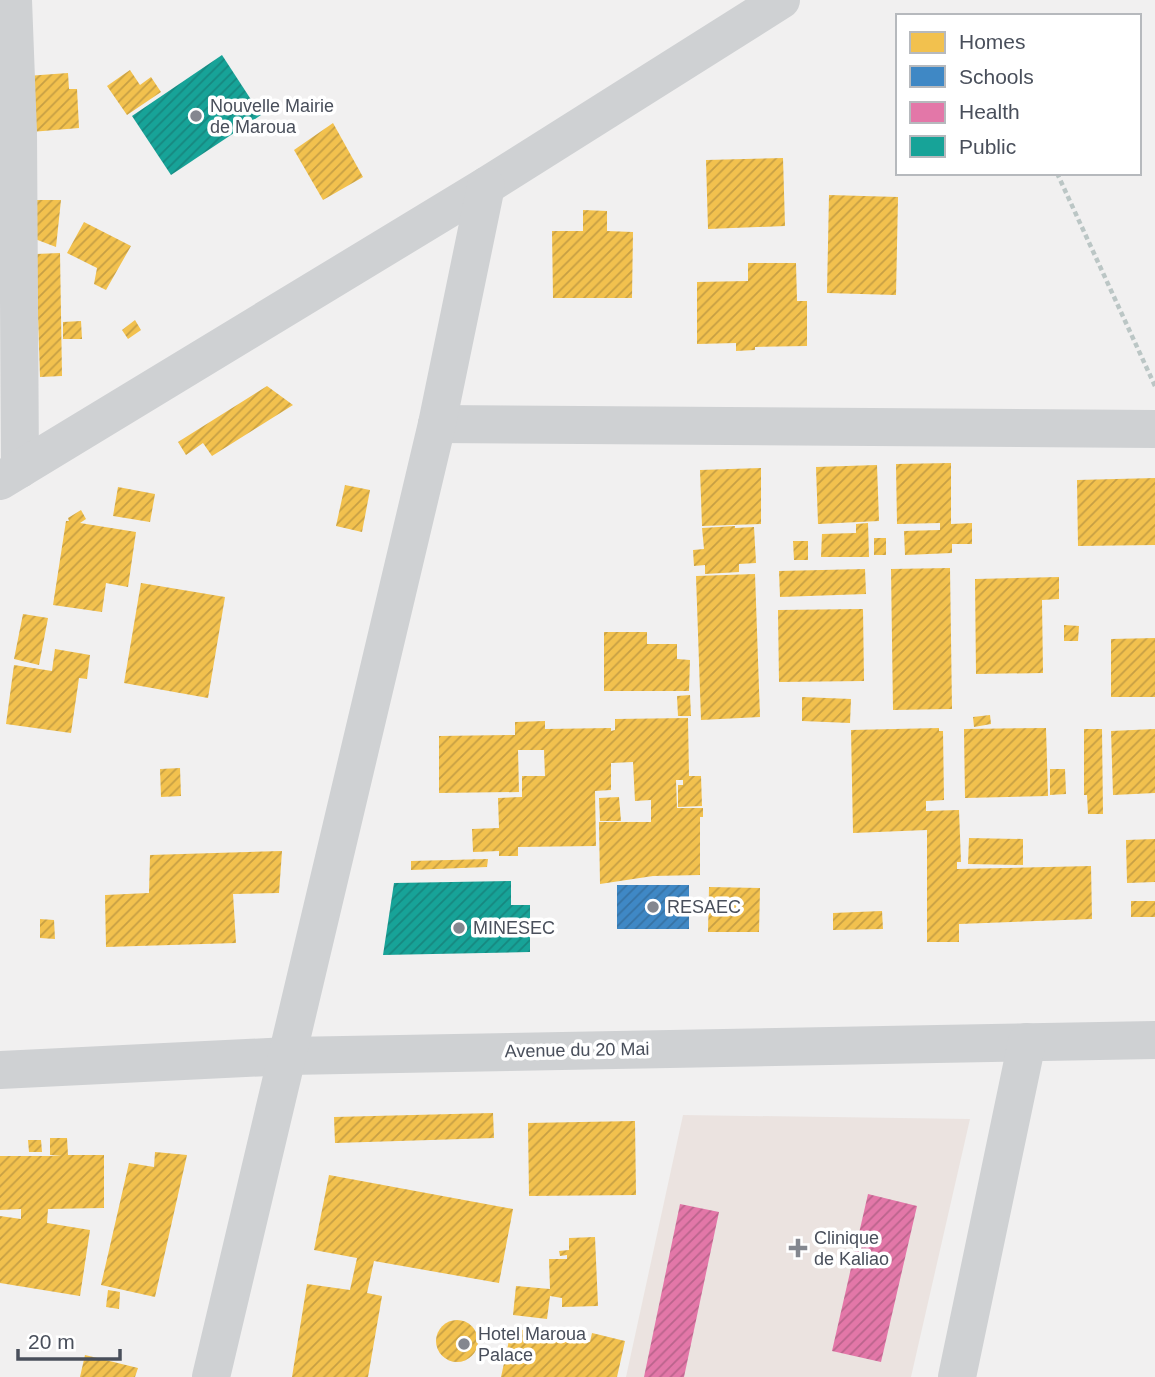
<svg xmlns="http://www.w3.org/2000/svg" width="1155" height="1377" font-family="Arial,sans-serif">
<defs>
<pattern id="homes-hatch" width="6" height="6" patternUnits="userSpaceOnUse" patternTransform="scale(1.75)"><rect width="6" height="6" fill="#f2c14e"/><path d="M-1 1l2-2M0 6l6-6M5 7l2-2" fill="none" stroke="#c69f44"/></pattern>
<pattern id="schools-hatch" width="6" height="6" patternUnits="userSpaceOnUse" patternTransform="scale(1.75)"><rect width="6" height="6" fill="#3f88c5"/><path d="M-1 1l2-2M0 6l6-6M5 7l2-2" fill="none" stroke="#3772a3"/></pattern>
<pattern id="health-hatch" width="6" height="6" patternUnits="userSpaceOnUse" patternTransform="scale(1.75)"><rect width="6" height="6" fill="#e377a8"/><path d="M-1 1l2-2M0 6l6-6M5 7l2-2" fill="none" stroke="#ba648c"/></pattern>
<pattern id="public-hatch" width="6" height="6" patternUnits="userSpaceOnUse" patternTransform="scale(1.75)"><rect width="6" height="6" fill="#17a398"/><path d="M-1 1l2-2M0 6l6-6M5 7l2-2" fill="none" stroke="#17877f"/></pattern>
</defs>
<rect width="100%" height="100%" fill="#f1f0f0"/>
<polygon fill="#ebe3e0" points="683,1115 970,1119 911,1377 626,1377"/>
<g fill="url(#homes-hatch)">
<polygon points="130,70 140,85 151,77 161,92 127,115 107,86"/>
<polygon points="68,73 69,89 77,89 79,128 31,132 27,76"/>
<polygon points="333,123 363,177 323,200 294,150"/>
<polygon points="783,158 785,226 708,229 706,160"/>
<polygon points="829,195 898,197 896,295 827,293"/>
<polygon points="34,200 61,200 56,247 35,239"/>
<polygon points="583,210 607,211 607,231 633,232 632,298 553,298 552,231 583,231"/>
<polygon points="84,222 131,246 106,290 94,284 97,268 67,253"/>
<polygon points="60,253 62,376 40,377 36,254"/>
<polygon points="748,263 796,263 797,301 807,301 807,346 755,347 755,350 736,351 736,343 697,344 697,282 748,281"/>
<polygon points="135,320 141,330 128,339 122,330"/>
<polygon points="81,321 82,339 63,339 63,322"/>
<polygon points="267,386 293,405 212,456 203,443 186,455 178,442"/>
<polygon points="951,463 951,524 972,523 972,544 952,544 952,553 905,555 904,531 940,530 940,523 897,524 896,464"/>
<polygon points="877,465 879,521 818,524 816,467"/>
<polygon points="761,468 761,524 702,526 700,470"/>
<polygon points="1155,478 1155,545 1078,546 1077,480"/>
<polygon points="345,485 370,490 362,532 336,526"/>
<polygon points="118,487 155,494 150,522 113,516"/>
<polygon points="81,510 86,519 80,523 136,532 128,587 106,583 102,612 53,605 66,521 69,521 68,518"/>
<polygon points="868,523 869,557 821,557 822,534 856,533 856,524"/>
<polygon points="735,526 735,528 754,527 756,563 739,564 739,572 705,574 705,565 694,566 693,550 704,549 702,528"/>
<rect x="874" y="538" width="12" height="17"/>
<polygon points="793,541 808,541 808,560 794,560"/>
<polygon points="950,568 952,709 893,710 891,569"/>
<polygon points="865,569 866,594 780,597 779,571"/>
<polygon points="755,574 760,717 701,720 696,576"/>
<polygon points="1059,577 1059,599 1042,600 1043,673 976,674 975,579"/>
<polygon points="141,583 225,597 208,698 124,683"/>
<polygon points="863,609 864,681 779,682 778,610"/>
<polygon points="23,614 48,618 39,665 14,659"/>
<polygon points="1064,625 1079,626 1078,641 1064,641"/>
<polygon points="604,632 647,632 647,644 677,644 677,659 690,660 689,691 604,691"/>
<polygon points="1155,638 1155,697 1111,697 1111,639"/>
<polygon points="55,649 90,655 87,679 79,678 71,733 6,724 14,665 52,671"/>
<polygon points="690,695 691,716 678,716 677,696"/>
<polygon points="802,697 851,699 850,723 802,721"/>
<polygon points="990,715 991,724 974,727 973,717"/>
<polygon points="688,718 689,776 701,776 702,806 678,807 678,785 683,785 683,780 676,780 677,808 703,808 703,817 700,817 700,875 653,876 600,884 599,822 651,822 651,800 635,801 633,762 611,763 611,790 595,791 596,846 518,847 518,856 499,856 499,851 473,852 472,829 499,828 498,798 522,797 522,776 545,776 544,750 518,750 519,792 439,793 439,736 515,735 515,722 545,721 545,729 611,728 611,731 615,730 615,719"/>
<polygon points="939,728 939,731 943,731 944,800 926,801 926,811 959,810 961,862 957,862 957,869 1091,866 1092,919 959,924 959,942 927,942 927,830 853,833 851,730"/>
<polygon points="1046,728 1048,796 965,798 964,729"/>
<polygon points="1084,729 1102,729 1103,814 1088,814 1087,795 1084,795"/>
<polygon points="1155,729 1155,793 1113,795 1111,731"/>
<polygon points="180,768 181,796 161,797 160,769"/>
<polygon points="1050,769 1065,769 1066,794 1050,795"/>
<polygon points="619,797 621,821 600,821 599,798"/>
<polygon points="969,838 1023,839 1023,865 968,864"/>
<polygon points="1155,839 1155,882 1127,883 1126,840"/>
<polygon points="282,851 279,893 233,894 236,943 106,947 105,895 149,893 150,855"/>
<polygon points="488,859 487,867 411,870 411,861"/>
<polygon points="709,887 760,888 759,932 708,932"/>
<rect x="1131" y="901" width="24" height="16"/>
<polygon points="882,911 883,929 833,930 833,913"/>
<polygon points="40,919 54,920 55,939 40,938"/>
<polygon points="493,1113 494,1138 335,1143 334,1117"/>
<polygon points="635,1121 636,1195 529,1196 528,1123"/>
<polygon points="50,1138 67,1138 68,1155 104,1155 104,1208 48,1209 47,1223 90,1230 80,1296 0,1283 0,1216 21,1219 21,1209 0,1210 0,1156 62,1156 50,1155"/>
<polygon points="28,1140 41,1140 42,1152 29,1152"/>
<polygon points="155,1152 187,1155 155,1297 101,1285 129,1163 154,1167"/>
<polygon points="329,1175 513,1209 499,1283 374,1261 367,1293 382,1296 368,1377 292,1377 307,1284 350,1290 357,1258 314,1250"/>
<polygon points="595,1237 598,1306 562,1307 562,1298 550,1296 547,1319 513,1315 516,1286 550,1289 549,1259 567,1259 567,1255 560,1256 559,1251 569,1250 569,1238"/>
<polygon points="108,1290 120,1292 119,1309 106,1307"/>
<circle cx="457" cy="1341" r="21"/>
<polygon points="512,1327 545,1336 547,1331 590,1342 592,1333 625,1341 617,1377 501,1377"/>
<polygon points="85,1355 138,1368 135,1377 80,1377"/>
</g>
<rect fill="url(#schools-hatch)" x="617" y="885" width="72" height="44"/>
<g fill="url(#health-hatch)">
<polygon points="868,1194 917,1206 881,1362 832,1351"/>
<polygon points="680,1204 719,1212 684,1377 644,1377"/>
</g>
<g fill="url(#public-hatch)">
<polygon points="222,55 261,115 171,175 132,116"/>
<polygon points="511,881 511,905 530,905 530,952 383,955 394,883"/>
</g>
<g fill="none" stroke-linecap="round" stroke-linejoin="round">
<polyline stroke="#bbc6c5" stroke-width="4.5" stroke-dasharray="5 3.5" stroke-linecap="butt" points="1057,173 1155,386"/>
<g stroke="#cfd1d3" stroke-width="38">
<polyline points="13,0 18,132 20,469"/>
<polyline points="437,424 1155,429"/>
<polyline points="0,481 486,186 781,0"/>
<polyline points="0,1070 288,1056 1155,1040"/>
<polyline points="211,1377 437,424 486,186"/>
<polyline points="957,1377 1027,1042"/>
</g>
</g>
<g fill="#84878f" stroke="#fff" stroke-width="2.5">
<circle cx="196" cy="116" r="7"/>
<circle cx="653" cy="907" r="7"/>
<circle cx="459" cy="928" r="7"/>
<path d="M794.5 1237.5h7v7h7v7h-7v7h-7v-7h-7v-7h7z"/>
<circle cx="464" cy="1344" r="7"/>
</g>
<g text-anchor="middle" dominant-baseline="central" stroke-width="7" stroke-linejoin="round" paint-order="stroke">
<g font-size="18" fill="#494f5b" stroke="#fff" text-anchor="start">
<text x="210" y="106">Nouvelle Mairie<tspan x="210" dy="21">de Maroua</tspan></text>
<text x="667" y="907">RESAEC</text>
<text x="473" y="928">MINESEC</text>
<text x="814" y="1238">Clinique<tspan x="814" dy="21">de Kaliao</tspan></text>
<text x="478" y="1334">Hotel Maroua<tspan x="478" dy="21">Palace</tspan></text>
</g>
<g font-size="18" fill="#494f5b" stroke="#fff">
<text transform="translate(577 1050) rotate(-1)">Avenue du 20 Mai</text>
</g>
</g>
<rect x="896" y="14" width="245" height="161" fill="#ffffff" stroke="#b6b9bd" stroke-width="2"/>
<rect x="910" y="32" width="35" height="21" fill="#f2c14e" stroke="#b6b9bd" stroke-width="2"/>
<text x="959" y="49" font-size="21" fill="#494f5b">Homes</text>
<rect x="910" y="66" width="35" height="21" fill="#3f88c5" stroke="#b6b9bd" stroke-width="2"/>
<text x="959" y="84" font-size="21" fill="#494f5b">Schools</text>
<rect x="910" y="102" width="35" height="21" fill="#e377a8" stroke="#b6b9bd" stroke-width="2"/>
<text x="959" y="119" font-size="21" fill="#494f5b">Health</text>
<rect x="910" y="136" width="35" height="21" fill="#17a398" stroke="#b6b9bd" stroke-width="2"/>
<text x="959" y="154" font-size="21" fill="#494f5b">Public</text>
<path d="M18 1349v10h102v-10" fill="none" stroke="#494f5b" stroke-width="3.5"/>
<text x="28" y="1349" font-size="21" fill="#494f5b" stroke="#ffffff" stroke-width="5" paint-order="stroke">20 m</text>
</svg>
